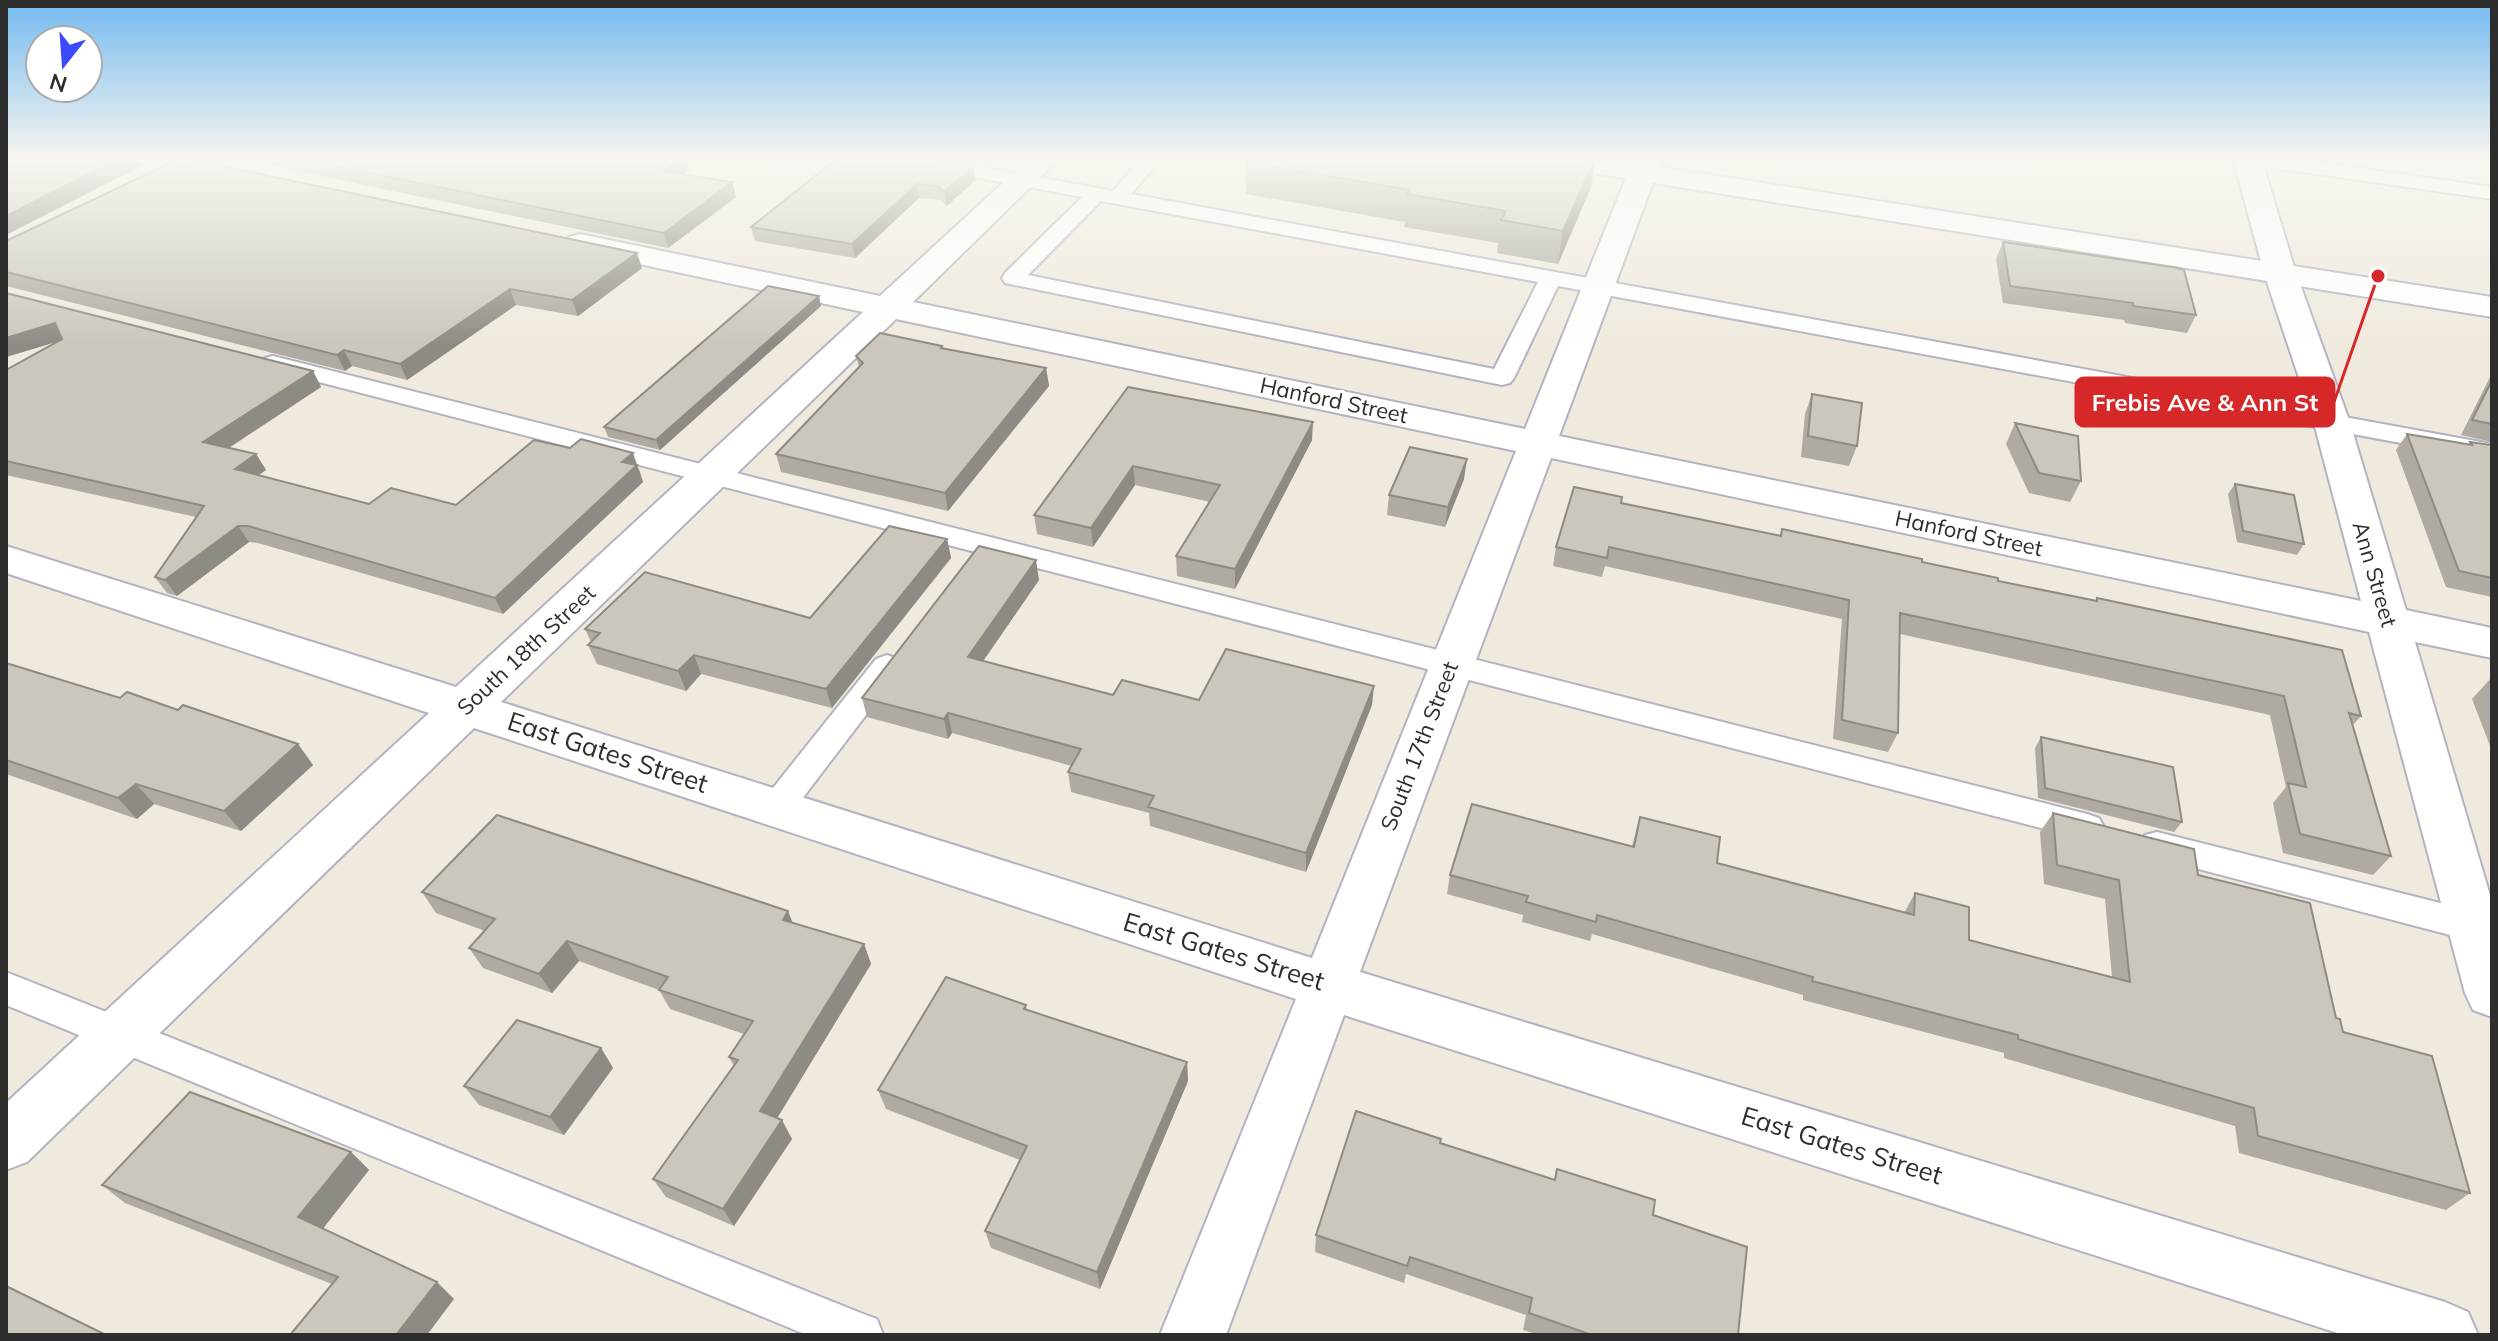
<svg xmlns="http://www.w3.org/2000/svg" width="2498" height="1341" font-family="Mulish,sans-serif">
<rect width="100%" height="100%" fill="#f0eade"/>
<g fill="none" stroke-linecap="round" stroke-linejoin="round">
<g stroke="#b2b3c2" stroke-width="4">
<g id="lane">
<path d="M894 158H935L1113 191 1142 158H1162L1131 194 2492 444V460L1558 286 1514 378 1510 383 1502 385 1005 283 1002 278 1005 273 1082 197 903 164ZM1101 201 1538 282 1494 369 1028 275Z"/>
<polygon points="2237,158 2288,158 2492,187 2492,199 2246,164"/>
<polygon points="273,356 2087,814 2099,818 2104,827 2099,836 2087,840 265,368 261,363 265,358"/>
<polygon points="887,655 898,659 902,666 898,673 789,816 777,820 765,816 761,807 765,798 876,659"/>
<polygon points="2157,832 2492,916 2492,946 2145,855 2140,845 2145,835"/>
<polygon points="6,972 861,1313 877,1319 883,1335 807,1335 6,1005"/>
</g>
</g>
<g stroke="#b2b3c2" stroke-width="4">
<path id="street" d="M1030 158H1060L913 302 1525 429 1634 158H1662L1559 436 2361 601 2314 423 2264 273 2233 158H2261L2296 273 2350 423 2406 610 2492 628V658L2415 642 2492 902V1017L2473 1010 2465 993 2369 632 1551 458 1360 972 2445 1302 2468 1312 2478 1335H2344L1344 1015 1226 1335H1160L1296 999 474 728 27 1162 6 1170V1103L429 713 6 573V546L456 687 863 312 569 249 565 243 569 237 580 234 880 296ZM896 319 1516 451 1312 958 501 702Z"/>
</g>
<g stroke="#b2b3c2" stroke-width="4">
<polygon id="secondary" points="1534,158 1603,158 2492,297 2492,317 1548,166 1538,164"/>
</g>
<use href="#lane" fill="#fff" fill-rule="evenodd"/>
<use href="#street" fill="#fff" fill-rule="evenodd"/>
<use href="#secondary" fill="#fff" fill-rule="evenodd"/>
</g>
<g fill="#afaba3">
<polygon points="234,158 685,158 689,170 683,174 732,182 736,197 668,248"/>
<polygon points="953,158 999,158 992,165"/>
<polygon points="1249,158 1596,158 1591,187 1558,264 1497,253 1498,243 1404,227 1405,222 1246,194 1246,162"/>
<polygon points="973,167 975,180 947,206 940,200 919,198 855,258 755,241 751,227"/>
<polygon points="6,241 642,268 578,316 516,305 407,380 352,366 345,371 6,286"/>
<polygon points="2003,242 2196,315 2187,333 2125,323 2124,320 2003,303 1996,259"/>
<polygon points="6,293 313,371 321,387 229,448 256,454 266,470 259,475 369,504 456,505 639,469 643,482 503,614 258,543 249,542 177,596 167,593 155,577 196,517 6,475 6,370 56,342 6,357"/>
<polygon points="821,306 660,450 608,437 604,427"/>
<polygon points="942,346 943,348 1046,368 1049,386 948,511 781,472 776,454 859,367 856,356"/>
<polygon points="2492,373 2492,442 2461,435"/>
<polygon points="1128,387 1312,440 1235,589 1177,576 1176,556 1210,502 1135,485 1093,547 1037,534 1034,515"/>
<polygon points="1812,394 1857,446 1849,466 1801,457 1805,414"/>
<polygon points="2015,423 2081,481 2070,502 2029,493 2006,444"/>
<polygon points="2407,434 2468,445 2470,442 2492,445 2492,597 2446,587 2396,450"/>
<polygon points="1464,479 1445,527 1387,515 1389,495"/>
<polygon points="2235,484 2304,544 2297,555 2237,542 2228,494"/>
<polygon points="1621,503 1780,536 1782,529 1998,581 2095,601 2097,598 2361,716 2352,726 2391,856 2373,875 2283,853 2273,803 2286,787 2270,715 1900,634 1898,733 1888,752 1833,739 1842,619 1605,566 1602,577 1553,566 1556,547"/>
<polygon points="947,539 951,558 832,708 701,674 686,691 597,664 588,645 591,642 585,629 810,618"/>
<polygon points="1039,580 983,661 1113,695 1199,700 1372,705 1306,872 1150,826 1149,813 1071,792 1068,772 1072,766 952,733 948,739 867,717 862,698"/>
<polygon points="6,663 120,698 178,710 298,744 313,765 241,831 154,804 137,819 6,774"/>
<polygon points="2491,678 2492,678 2492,751 2472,699"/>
<polygon points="2041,737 2182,822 2174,832 2038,798 2035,748"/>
<polygon points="2053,813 2198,875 2336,1018 2343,1032 2470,1193 2446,1210 2239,1153 2235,1126 2004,1058 2004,1053 1803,1000 1803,995 1592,934 1590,941 1522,922 1523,915 1447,894 1450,875 1632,846 1640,817 1717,863 1904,913 1915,893 1969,940 2112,977 2105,899 2044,884 2040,832"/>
<polygon points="422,892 793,923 864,944 871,964 777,1118 792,1139 734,1226 666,1197 653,1179 734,1066 729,1057 744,1034 670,1009 659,990 579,961 552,993 483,968 469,948 485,931 436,913"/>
<polygon points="1026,1005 1027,1010 1187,1062 1188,1081 1100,1289 991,1248 985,1231 1020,1160 886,1109 878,1090"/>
<polygon points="601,1048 613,1068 564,1135 479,1105 464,1086"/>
<polygon points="1440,1143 1554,1179 1557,1169 1653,1215 1738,1335 1539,1335 1523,1330 1526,1315 1406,1274 1404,1283 1315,1252 1316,1235"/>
<polygon points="351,1152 369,1170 322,1229 454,1299 332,1284 125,1203 102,1185"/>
</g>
<g fill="#8e8b84">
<polygon points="120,158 157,158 6,235 6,216"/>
<polygon points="681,158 685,158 689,170 667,185 663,171"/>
<polygon points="991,158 999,158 992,165"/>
<polygon points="1595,158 1591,187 1558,264 1563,231"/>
<polygon points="973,167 975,180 947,206 944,192"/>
<polygon points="732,182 736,197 668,248 664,233"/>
<polygon points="917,184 919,198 855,258 852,244"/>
<polygon points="637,253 642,268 578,316 572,300"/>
<polygon points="510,289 516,305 407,380 400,364"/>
<polygon points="819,296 821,306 660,450 656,440"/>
<polygon points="55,323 66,339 6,357 6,338"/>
<polygon points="344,350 352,366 345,371 337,355"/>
<polygon points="1046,368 1049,386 948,511 945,493"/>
<polygon points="313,371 321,387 213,458 203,442"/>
<polygon points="1313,422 1312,440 1235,589 1235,569"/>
<polygon points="633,453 643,482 503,614 495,598 622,462"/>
<polygon points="256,454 266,470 245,485 235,469"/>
<polygon points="1467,459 1464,479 1445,527 1448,507"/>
<polygon points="1133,466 1135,485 1093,547 1091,528"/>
<polygon points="238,526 249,542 177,596 165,580"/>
<polygon points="947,539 951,558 832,708 826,689"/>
<polygon points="1036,560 1039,580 972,677 968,657"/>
<polygon points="694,655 701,674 686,691 678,671"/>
<polygon points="1374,686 1372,705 1306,872 1306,853"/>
<polygon points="948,713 952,733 948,739 944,719"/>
<polygon points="298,744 313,765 241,831 224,811"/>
<polygon points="136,784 154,804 137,819 118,798"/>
<polygon points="788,911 796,931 783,920"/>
<polygon points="567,941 579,961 552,993 539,974"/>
<polygon points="864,944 871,964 770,1130 760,1111"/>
<polygon points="601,1048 613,1068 564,1135 550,1117"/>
<polygon points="1187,1062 1188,1081 1100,1289 1097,1272"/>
<polygon points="782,1120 792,1139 734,1226 723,1209"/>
<polygon points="351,1152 369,1170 318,1235 298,1217"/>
<polygon points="437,1282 454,1299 427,1335 396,1335"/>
</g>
<g fill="#cbc7bd" stroke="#8e8b84" stroke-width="2">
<polygon points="6,158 120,158 6,216"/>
<polygon points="181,158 184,158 637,253 572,300 510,289 400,364 344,350 337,355 6,272 6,241"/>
<polygon points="296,158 681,158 663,171 732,182 664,233"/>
<polygon points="838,158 925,158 973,167 944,192 938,186 917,184 852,244 751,227"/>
<polygon points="1249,158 1595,158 1563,231 1501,220 1506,211 1407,194 1410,190 1246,162"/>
<polygon points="2003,242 2178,268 2184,270 2196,315 2133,306 2133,303 2010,286"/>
<polygon points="768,286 819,296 656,440 604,427"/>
<polygon points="6,293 313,371 203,442 256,454 235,469 369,504 391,488 456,505 534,440 570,448 581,439 633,453 622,462 637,465 495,598 248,526 238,526 165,580 155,577 204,506 6,461 6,370 62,339 55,323 6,338"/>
<polygon points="880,333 942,346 941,348 1046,368 945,493 776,454 863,363 856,356"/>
<polygon points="2492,380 2492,424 2472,420"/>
<polygon points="1128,387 1313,422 1235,569 1176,556 1220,485 1133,466 1091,528 1034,515"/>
<polygon points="1812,394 1862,403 1857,446 1808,436"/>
<polygon points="2015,423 2078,436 2081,481 2039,473"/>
<polygon points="2407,434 2472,445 2470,442 2492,445 2492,578 2459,571"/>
<polygon points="1410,447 1467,459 1448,507 1389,495"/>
<polygon points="2235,484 2294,495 2304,544 2243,531"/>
<polygon points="1574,487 1622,497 1621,503 1781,536 1782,529 1922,559 1922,562 1998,578 1998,581 2097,601 2097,598 2342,650 2361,716 2349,713 2391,856 2300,834 2288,783 2306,787 2284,696 1900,613 1898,733 1842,720 1849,600 1609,547 1607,558 1556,547"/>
<polygon points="889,526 947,539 826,689 694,655 678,671 588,645 600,633 585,629 645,572 810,618"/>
<polygon points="979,546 1036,560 968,657 1113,695 1122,680 1199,700 1226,649 1374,686 1306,853 1148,807 1154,796 1068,772 1081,749 948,713 944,719 862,698"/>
<polygon points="6,663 120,698 127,692 178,710 183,705 298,744 224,811 136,784 118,798 6,760"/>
<polygon points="2041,737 2173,767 2182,822 2045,788"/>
<polygon points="1472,804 1634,847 1640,817 1720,837 1717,863 1914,915 1915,893 1969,907 1969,940 2130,982 2119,880 2057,865 2053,813 2194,849 2198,875 2310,903 2336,1018 2340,1019 2343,1032 2432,1056 2470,1193 2258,1136 2254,1108 2018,1039 2018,1035 1812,981 1813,977 1597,915 1596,922 1526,902 1528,896 1450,875"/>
<polygon points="497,815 788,911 783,920 864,944 760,1111 782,1120 723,1209 653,1179 738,1060 729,1057 753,1021 659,990 668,977 567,941 539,974 469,948 495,919 422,892"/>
<polygon points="946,977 1026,1005 1024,1009 1187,1062 1097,1272 985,1231 1027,1146 878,1090"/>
<polygon points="517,1020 601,1048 550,1117 464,1086"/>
<polygon points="190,1092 351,1152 298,1217 437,1282 396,1335 290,1335 338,1277 102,1185"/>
<polygon points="1356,1111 1441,1139 1440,1143 1555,1180 1557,1169 1655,1200 1653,1215 1747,1247 1738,1335 1592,1335 1529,1313 1532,1298 1410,1257 1407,1266 1316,1235"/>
<polygon points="6,1286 106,1335 6,1335"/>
</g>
<linearGradient id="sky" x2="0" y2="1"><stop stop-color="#74baf0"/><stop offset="0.46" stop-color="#f8f6f0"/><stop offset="1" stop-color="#f8f6f0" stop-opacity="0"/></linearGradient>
<rect width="2498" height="346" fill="url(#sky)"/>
<g text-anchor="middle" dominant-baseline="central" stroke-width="6" stroke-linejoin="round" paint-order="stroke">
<g font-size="22" fill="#2d2d2d" stroke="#fff">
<text transform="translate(1334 400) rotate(12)">Hanford Street</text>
<text transform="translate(1969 533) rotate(12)">Hanford Street</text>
<text transform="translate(2375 574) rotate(74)">Ann Street</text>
<text transform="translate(526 650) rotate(-43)">South 18th Street</text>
<text transform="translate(1419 746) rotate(-69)">South 17th Street</text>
</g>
<g font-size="26" fill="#2d2d2d" stroke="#fff">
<text transform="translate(608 752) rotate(18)">East Gates Street</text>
<text transform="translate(1224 951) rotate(17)">East Gates Street</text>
<text transform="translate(1842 1145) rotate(17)">East Gates Street</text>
</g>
</g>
<path fill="none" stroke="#d62828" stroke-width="3" d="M2378 276L2334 402"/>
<circle fill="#d62828" stroke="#fff" stroke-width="3" cx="2378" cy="276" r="8"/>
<rect fill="#d62828" stroke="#d62828" stroke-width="3" x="2076" y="378" width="258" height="48" rx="8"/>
<g font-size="24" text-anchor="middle" font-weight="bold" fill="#fff">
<text x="2205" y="411">Frebis Ave &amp; Ann St</text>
</g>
<rect width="2498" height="1341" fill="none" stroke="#2d2d2d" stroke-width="16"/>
<g transform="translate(64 64) rotate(197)"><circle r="38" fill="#ffffff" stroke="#ababab" stroke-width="2"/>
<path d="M0-6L14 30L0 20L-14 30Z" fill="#3c4bff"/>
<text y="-12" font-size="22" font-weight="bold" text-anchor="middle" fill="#2d2d2d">N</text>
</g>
</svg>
